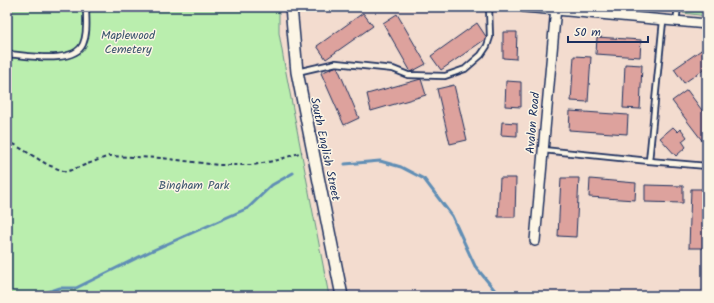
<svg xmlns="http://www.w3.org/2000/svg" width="714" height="303" font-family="Kalam,sans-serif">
<rect width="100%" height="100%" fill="#f3dccf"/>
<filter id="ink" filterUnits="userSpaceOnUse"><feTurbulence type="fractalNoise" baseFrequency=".025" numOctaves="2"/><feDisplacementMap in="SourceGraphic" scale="8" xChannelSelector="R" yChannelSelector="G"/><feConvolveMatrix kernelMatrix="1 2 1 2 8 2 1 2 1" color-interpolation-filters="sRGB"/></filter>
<g filter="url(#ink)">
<g fill="#baeeae" stroke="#6a8e86">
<polygon points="7,7 279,7 279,33 284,62 329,296 7,296"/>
<polygon points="684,7 707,7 707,16 683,13"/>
</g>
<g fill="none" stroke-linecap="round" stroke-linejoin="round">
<g stroke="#608eb5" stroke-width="3">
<polyline points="345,164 380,161 401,167 424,179 452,216 475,266 497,293 502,296"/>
<polyline points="36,296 60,288 76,288 149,252 248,208 272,185 293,173"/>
</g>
</g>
<g fill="#dda29d" stroke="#1b2f5e">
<polygon points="363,13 373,26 326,59 317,46"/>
<polygon points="397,14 426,64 411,72 383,23"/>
<polygon points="477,23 487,38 441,70 431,56"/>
<polygon points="503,32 517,32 516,59 503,58"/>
<polygon points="597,37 641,40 640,57 596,54"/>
<polygon points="707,46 707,67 684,83 674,69"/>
<polygon points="574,56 591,57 588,102 571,101"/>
<polygon points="625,64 642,65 640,109 623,108"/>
<polygon points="337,66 359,118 344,125 321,73"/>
<polygon points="421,79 426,95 371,111 367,94"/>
<polygon points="506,81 521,82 521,107 505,106"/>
<polygon points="454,85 467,140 450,144 437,89"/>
<polygon points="687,90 707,117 707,147 672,101"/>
<polygon points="570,111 628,115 627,134 569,130"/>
<polygon points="502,122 517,123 517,136 501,135"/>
<polygon points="673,127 678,132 681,129 687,137 682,141 686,147 676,156 660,138"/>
<polygon points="500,178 516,178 515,217 498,217"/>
<polygon points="561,178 579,178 576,237 558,236"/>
<polygon points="590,179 636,183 635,200 589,197"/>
<polygon points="645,185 683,186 683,203 645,202"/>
<polygon points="691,189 707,189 707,248 689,248"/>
</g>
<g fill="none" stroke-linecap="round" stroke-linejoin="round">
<g stroke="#1b2f5e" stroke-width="8">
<g id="service">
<polyline points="663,21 649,161 707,166"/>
<polyline points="676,22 678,7"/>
<path d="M7 54C26 55 74 65 83 44 88 33 86 19 86 7"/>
<polyline points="297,72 336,63 393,69 408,75 445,76 465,69 481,55 487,46 490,37 489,7"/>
<polyline points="543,150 649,161"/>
</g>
</g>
<g stroke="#1b2f5e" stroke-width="12">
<g id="minor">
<polyline points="524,7 707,24"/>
<polyline points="535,241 556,7"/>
</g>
</g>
<g stroke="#1b2f5e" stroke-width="14">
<polyline id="tertiary" points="291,7 297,72 342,296"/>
</g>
<polyline stroke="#1b2f5e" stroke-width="2" stroke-dasharray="4 3" stroke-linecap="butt" points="7,140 48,165 66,172 109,156 161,158 218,165 253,165 278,160 302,152"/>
<use href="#service" stroke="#fcf5e5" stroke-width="4.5"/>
<use href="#minor" stroke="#fcf5e5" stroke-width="9"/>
<use href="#tertiary" stroke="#fcf5e5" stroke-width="11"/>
</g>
</g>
<g text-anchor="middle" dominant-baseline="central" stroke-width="3" stroke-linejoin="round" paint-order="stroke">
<g font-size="12" fill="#3b556e" stroke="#fcf5e5">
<text x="128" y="35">Maplewood<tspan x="128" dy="14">Cemetery</tspan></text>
<text x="194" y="185">Bingham Park</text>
</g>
<g font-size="12" fill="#1b2f5e" stroke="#fcf5e5">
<text transform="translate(533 123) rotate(-85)">Avalon Road</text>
<text transform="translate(325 149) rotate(78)">South English Street</text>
</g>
</g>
<rect width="714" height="303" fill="none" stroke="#fcf5e5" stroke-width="24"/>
<rect x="12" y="12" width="690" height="279" fill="none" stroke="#1b2f5e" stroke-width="1.5" filter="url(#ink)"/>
<path d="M568 36v6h80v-6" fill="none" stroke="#1b2f5e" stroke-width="2"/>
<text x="574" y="36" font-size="12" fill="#1b2f5e" stroke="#fcf5e5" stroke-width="3" paint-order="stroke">50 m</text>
</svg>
